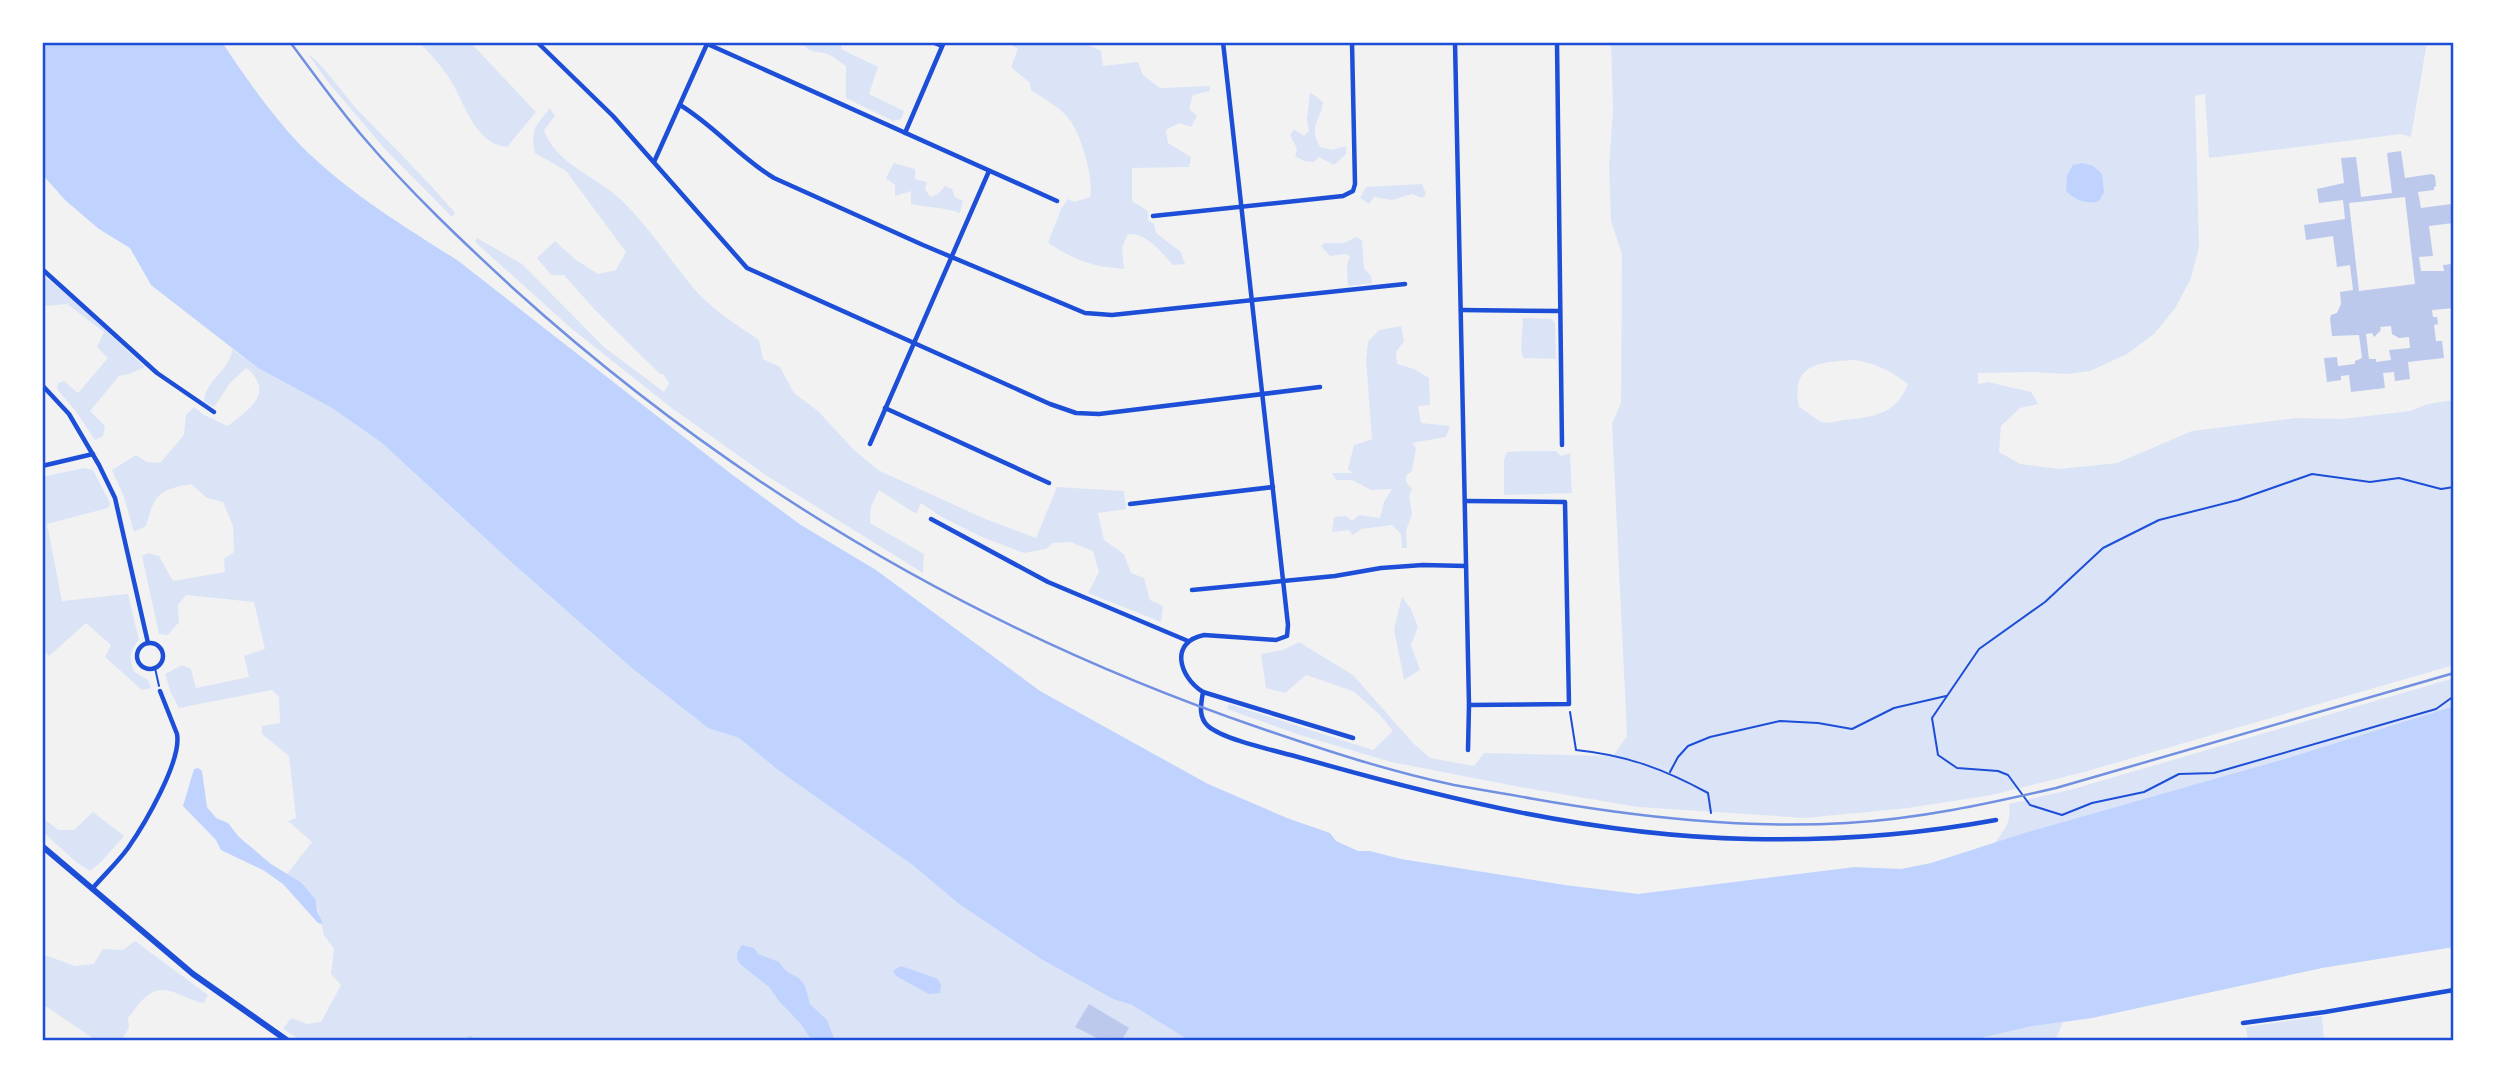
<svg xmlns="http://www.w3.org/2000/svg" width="2496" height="1083" font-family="'PT Serif',serif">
<rect width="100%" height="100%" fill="#f2f2f2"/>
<g fill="#dbe4f7" fill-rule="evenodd">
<path d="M419 42H470L536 112 507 147C475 144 465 104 451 81 442 66 431 55 419 42Z"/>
<path d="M802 42H842L841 49 878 67 869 94 904 111 901 119 893 121 846 98V66C841 63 835 58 830 55 819 50 809 55 802 42Z"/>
<path d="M1006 42H1083L1101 51 1103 66 1138 62 1143 75 1160 88 1210 86V91L1193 95 1189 109 1197 116 1191 127 1179 123 1166 130 1168 143 1191 157 1189 167 1132 168V201L1148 211V220L1154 224 1156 233 1181 252 1185 264 1173 265C1161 252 1147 233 1128 234L1122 247 1124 269C1090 266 1077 261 1048 243L1061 209 1068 199 1074 202 1090 197C1094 179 1082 138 1071 122 1062 108 1044 99 1031 90L1030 83 1011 67 1018 49Z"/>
<path d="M1611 42H2427L2411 137 2401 134 2209 158 2205 94 2195 96 2199 247 2191 278 2176 307 2154 334 2127 354 2090 371 2067 374 2033 372 1978 373V384L1988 382 2031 392 2038 404 2020 408 2001 426 1999 452 2020 464 2060 469 2117 463 2192 431 2295 418 2342 419 2410 411 2428 404 2454 400V665L2084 772 1992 795 1908 808 1805 818 1638 807 1520 787 1391 762 1297 734 1227 709 1229 704 1373 750 1393 731 1380 715 1353 691 1306 675 1285 693 1266 688 1261 654 1283 650 1299 642 1353 675 1413 743 1430 758 1474 766 1484 753 1613 756 1627 736 1612 424 1621 403 1622 254 1611 221 1609 165 1613 112ZM1855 360C1877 364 1891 371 1908 384 1896 415 1873 417 1844 420 1838 421 1829 424 1822 422 1817 420 1805 410 1799 407 1790 363 1820 362 1855 360Z"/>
<path d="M308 54C318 59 345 95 354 106 388 142 423 175 455 213L452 217 384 148 328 82Z"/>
<path d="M1310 92 1323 102C1321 120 1308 126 1320 147L1332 150 1346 146V154L1334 165 1319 157 1314 162 1304 161 1295 156 1297 149 1290 135 1294 129 1304 136 1309 131 1307 120Z"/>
<path d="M550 108 555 116 544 130C555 163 595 176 619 198 648 225 670 260 695 290 713 310 737 325 759 340L763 359 780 367 794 393 818 411 853 449 878 470 983 518 1036 538 1057 487 1124 491 1126 509 1098 513 1104 540 1124 554 1131 573 1144 578 1150 600 1163 606 1161 622 1088 593 1099 572 1093 551 1070 542 1052 543 1046 549 1024 553 982 537 940 516 921 503 916 514 879 490 871 506 870 523 924 554 923 573 767 476 673 409 572 329 475 242 477 238 522 264 604 347 664 392 669 383 663 374H660L594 309 564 275H551L537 258 555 241 576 260 598 274 616 270 626 252 566 171 535 153C530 130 536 125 550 108Z"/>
<path d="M894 163 915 169V179L927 182 925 190 931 197 938 194 945 186 952 189 955 197 963 201 960 213C945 207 928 208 911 204V191L895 196V185L886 178Z"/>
<polygon points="1422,184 1426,194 1422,198 1412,194 1392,200 1374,197 1369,204 1360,198 1366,187"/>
<polygon points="1356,237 1362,240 1364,268 1371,276 1372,283 1348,286 1347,265 1350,256 1345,254 1330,256 1321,246 1325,243 1344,243"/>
<polygon points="42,274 78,304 145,367 129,374 119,376 90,411 105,426 103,436 95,440 75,410 57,389 58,383 64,381 78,393 108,358 97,347 104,332 67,304 45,306 42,310"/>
<polygon points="1523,318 1552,319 1555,324 1556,359 1523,358 1521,349"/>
<polygon points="1401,326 1404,341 1396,352 1397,364 1414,369 1429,378 1430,405 1418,406 1421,423 1450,426 1446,437 1412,443 1416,448 1412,471 1406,476 1406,482 1412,489 1409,496 1412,514 1406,531 1407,548 1402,548 1401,534 1392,525 1361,529 1353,535 1349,530 1332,532 1334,517 1346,516 1352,521 1359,515 1380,518 1384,502 1392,489 1371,490 1352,480 1336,480 1332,473 1353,473 1348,469 1354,445 1372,439 1366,360 1368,342 1379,330"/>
<path d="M232 349 258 368 332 408 382 443 510 561 633 669 708 728 739 738 778 770 915 866 959 904 1041 959 1113 999 1132 1005 1190 1041H302L283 1029 291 1018 307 1024 321 1022 341 985 331 974 334 949 324 935 316 900 302 883 287 874 312 842 288 821 296 818 289 756 262 734V726L280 723 279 697 272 690 179 708 171 693 165 674 182 665 191 669 196 688 249 677 244 656 265 649 254 602 186 595 178 605 179 622 168 635 159 634 142 556 148 553 159 556 173 581 225 572 224 559 234 552 233 526 223 502 207 498 191 484C157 490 155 495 146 526L134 532 124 497 112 470 136 455 147 462 160 463 184 435 186 415 194 407 204 415 228 426C241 415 267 400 257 381 254 375 252 372 246 368L230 383 214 407 204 402C204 381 231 370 232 349Z"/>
<polygon points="1526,451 1556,451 1561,456 1570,453 1572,493 1504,495 1504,460 1507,452"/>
<path d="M84 468 93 470 110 503 108 508 47 524 62 601 128 594 139 640C129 651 129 659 134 672L148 680 151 688 142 690 105 657 111 645 86 623 49 656 42 649V477Z"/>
<polygon points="1402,597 1411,609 1418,627 1411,645 1420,670 1404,680 1394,629"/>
<path d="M2454 678V706L2284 759 2031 831 1993 845C2004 831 2012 822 2009 804L2073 789Z"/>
<polygon points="93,812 124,836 101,862 90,871 76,862 42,831 42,817 58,830 74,830"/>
<path d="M135 941 208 995 204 1003C187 1001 168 983 151 993 142 998 134 1011 128 1018L129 1028 121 1041H97L47 1007H42V954L75 966 94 964 103 949 123 950Z"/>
<polygon points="2322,1016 2324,1041 2248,1041 2246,1027"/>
<polygon points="2063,1022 2055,1041 1969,1041 2026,1027"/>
</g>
<g fill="#bfd3fe">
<path d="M42 42H222C247 80 282 130 316 160 356 197 411 231 457 260L730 473 801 525 876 570 1040 691 1208 784 1287 818 1330 833 1336 841 1358 851H1370L1401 859 1565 885 1638 894 1855 867 1901 869 1931 863 2031 831 2284 759 2454 706V947L2322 968 2092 1018 2027 1027 1969 1041H1190L1132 1005 1113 999 1041 959 959 904 914 866 778 770 739 738 708 728 633 669 510 561 382 443 332 408 258 368 151 285 130 248 99 229 65 200 42 174Z"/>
<path d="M2082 163 2093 166 2102 174 2104 192 2099 201C2087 205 2075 200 2066 191L2067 175 2073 165Z"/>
<polygon points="198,768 202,771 207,807 216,818 228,823 239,837 271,864 302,883 316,900 317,910 323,924 318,923 283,884 263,870 221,850 216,840 183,806 194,769"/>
<polygon points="742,945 754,948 758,954 779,962 786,971 800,979 805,986 810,1004 827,1020 835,1041 812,1041 801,1024 779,1001 769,987 740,964 737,958 737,953"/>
<polygon points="901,966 938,979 941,985 940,993 929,994 896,976 893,971"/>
</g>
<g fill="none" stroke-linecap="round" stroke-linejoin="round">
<g stroke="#bfd3fe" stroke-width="2.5">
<polyline points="465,1041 470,1037 478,1041"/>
<polyline points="504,1041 512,1039 517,1041"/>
</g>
</g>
<g fill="#bdc9ec" fill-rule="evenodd">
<path d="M2401 151 2405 178 2432 174 2435 176 2436 186 2434 187V190L2418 192 2421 208 2451 204V208H2454L2453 223 2429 226 2433 256 2419 257 2421 271H2444L2443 265 2451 264 2454 271V308L2432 310 2433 317H2437L2438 324 2434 325 2436 341H2442L2444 358 2408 362 2410 379 2395 381 2394 372 2383 373 2385 388 2351 392 2349 375 2341 376V380L2327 382 2324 358 2337 357 2338 366 2355 364V361L2362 358 2359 335 2332 336 2330 319 2331 315 2337 313 2341 304 2340 292 2353 290 2350 265 2337 267 2333 236 2306 240 2304 225 2345 219 2343 200 2319 203 2317 189 2344 183 2341 158 2356 157 2361 197 2392 193 2387 153ZM2405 197 2415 284 2359 291 2349 203ZM2391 326 2392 334 2399 338 2409 337 2410 348 2389 350 2391 360 2376 362V359H2369L2366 334 2372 333 2374 337 2381 330 2380 327Z"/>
<polygon points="1089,1004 1129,1028 1121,1041 1112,1041 1106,1037 1103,1041 1075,1027"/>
</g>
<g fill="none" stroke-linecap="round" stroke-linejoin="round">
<g stroke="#1d4ed8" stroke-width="2">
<polyline points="2454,487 2441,489 2399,478 2370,482 2312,474 2238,500 2159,520 2103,548 2045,602 1979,649 1932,718 1938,755 1957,768 1998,771 2008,775 2030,805 2062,815 2092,803 2144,792 2179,774 2214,773 2436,709 2454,696"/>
<polyline points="155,668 159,686"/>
<path d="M1570 712 1576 750C1626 755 1664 769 1708 793L1711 813"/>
<polyline points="1670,772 1678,757 1688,746 1710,737 1780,721 1818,723 1852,729 1894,708 1946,696"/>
</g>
<g stroke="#1d4ed8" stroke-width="4.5">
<polyline points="537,42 613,116 747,268 1050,404 1076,413 1099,414 1320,387"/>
<polyline points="703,42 1057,201"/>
<polyline points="932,42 942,46"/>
<path d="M1223 42 1288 625 1287 636 1276 640 1204 635C1169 642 1179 677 1203 692 1201 704 1198 717 1208 726 1224 740 1277 751 1298 757 1446 799 1595 836 1749 839 1832 841 1914 835 1996 820"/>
<polyline points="1455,42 1469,705 1468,750"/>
<polyline points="1557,42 1562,445"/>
<path d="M680 105C715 126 740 158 774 178L923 245 1085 313 1112 315 1405 284"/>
<polyline points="905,133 944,42"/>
<polyline points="654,162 707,44"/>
<polyline points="1153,216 1343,196 1353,191 1355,184 1352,42"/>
<polyline points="42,269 157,373 214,412"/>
<polyline points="1461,310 1560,311"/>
<polyline points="42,385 69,414 99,465 115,498 148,643"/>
<polyline points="885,408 1049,483"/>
<polyline points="870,444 989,171"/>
<polyline points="42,466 93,454"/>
<polyline points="1465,501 1565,502 1569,704 1469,705"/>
<polyline points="1130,504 1273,487"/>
<polyline points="931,519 1048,582 1188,641"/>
<polyline points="1192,590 1335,576 1381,568 1423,565 1466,566"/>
<circle cx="150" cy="656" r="13"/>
<polyline points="1203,692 1353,738"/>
<path d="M92 889C104 875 118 862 128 848 144 825 182 761 177 734L160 691"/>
<polyline points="2243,1023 2325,1012 2454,990"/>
</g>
<polyline stroke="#1d4ed8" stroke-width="6" points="42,846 193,974 288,1041"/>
<path stroke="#7290e2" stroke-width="2.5" d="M290 42C314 74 338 108 364 138 410 192 462 241 514 289 732 486 982 633 1260 728 1324 750 1388 771 1454 785 1481 790 1508 794 1534 799 1637 817 1742 829 1847 823 1918 819 1987 804 2056 788L2454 673"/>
</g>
<rect width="2496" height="1083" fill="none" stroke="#ffffff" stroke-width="88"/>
<rect x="44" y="44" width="2408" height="995" fill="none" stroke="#1d4ed8" stroke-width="2.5"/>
</svg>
